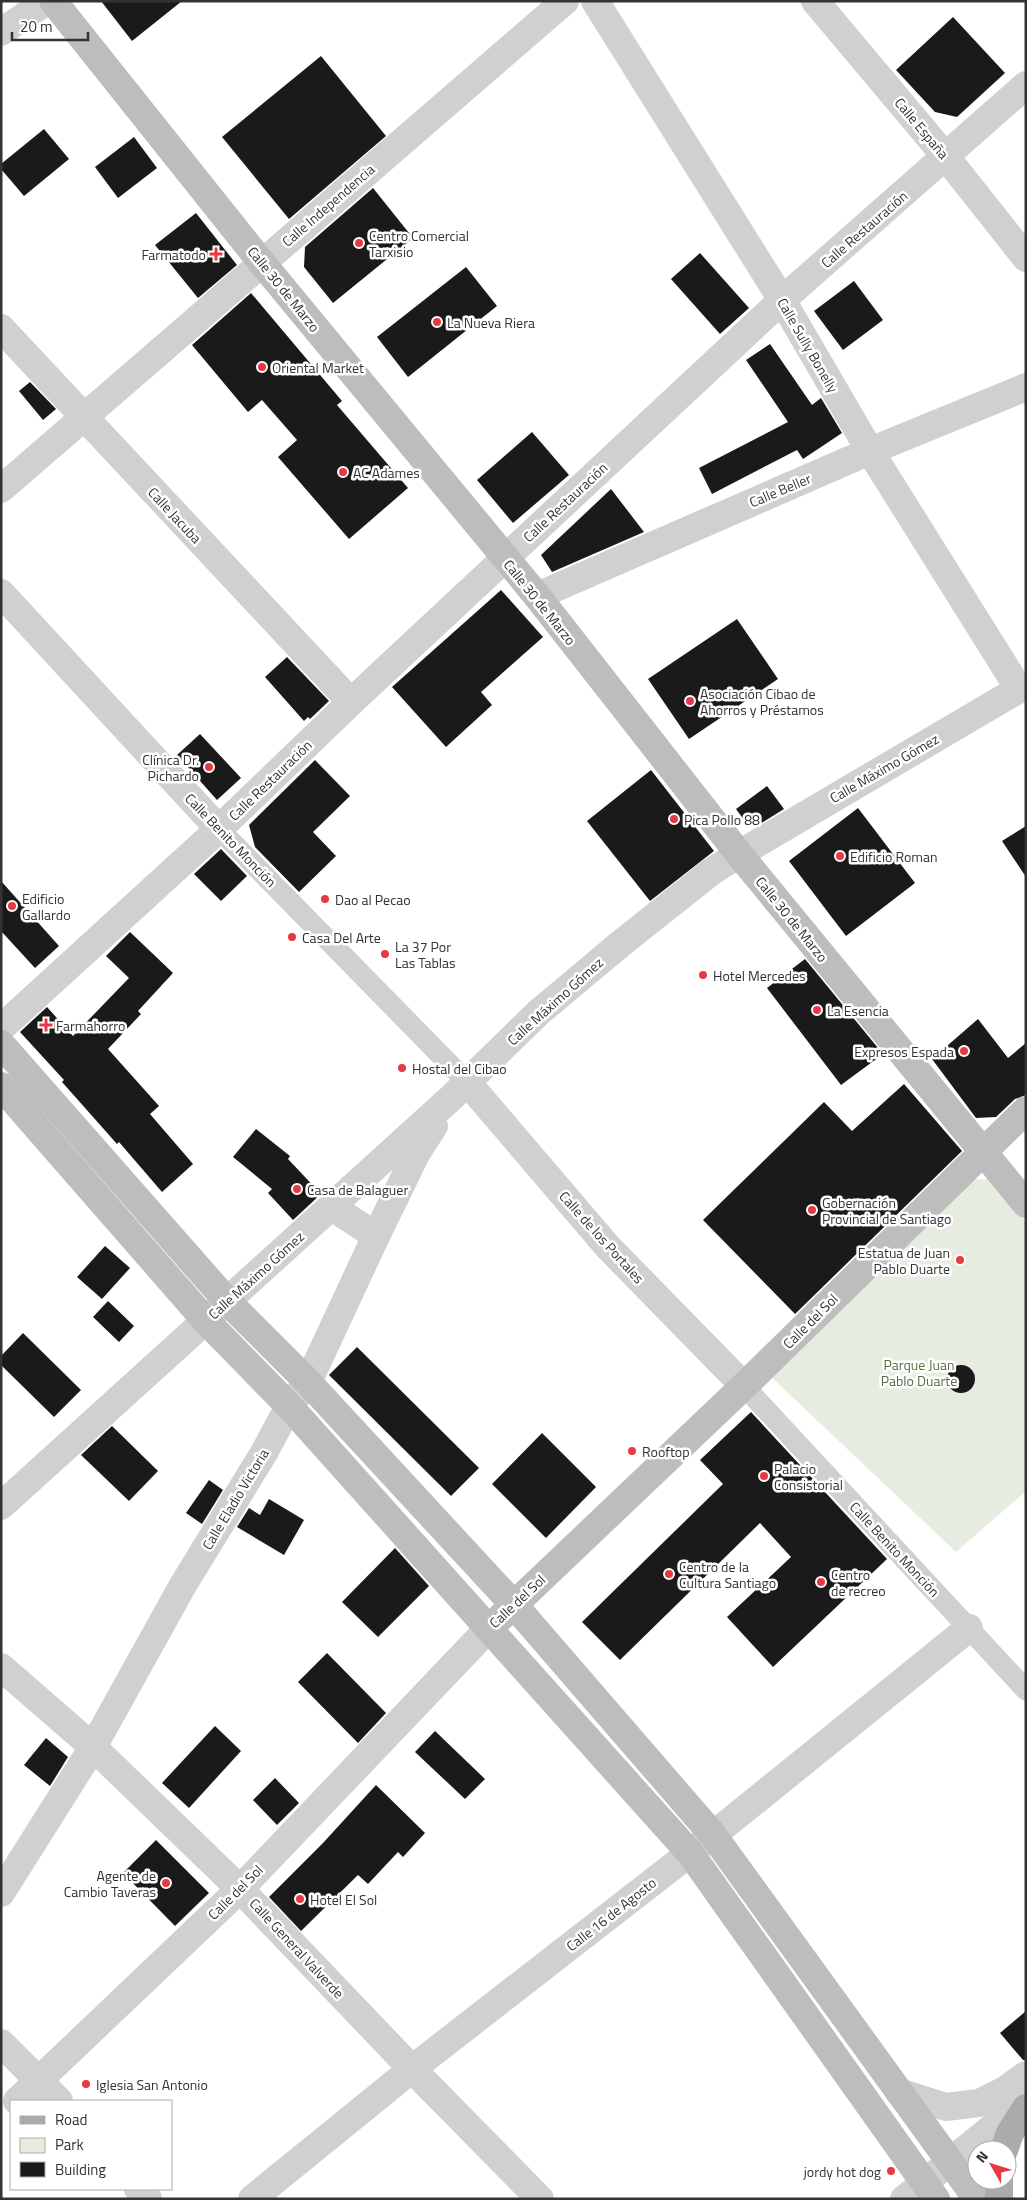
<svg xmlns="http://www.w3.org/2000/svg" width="1027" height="2200" font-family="'Titillium Web',sans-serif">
<rect width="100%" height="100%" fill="#fff"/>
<polygon fill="#e6ecdf" points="989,1179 1026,1222 1026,1491 956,1552 767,1373 963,1180"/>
<g fill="#1a1a1a">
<polygon points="101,1 182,1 132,41"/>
<polygon points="953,17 1005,73 957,117 935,112 896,70"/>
<polygon points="321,56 386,136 289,219 222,137"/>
<polygon points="44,129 69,159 24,196 1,169 1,164"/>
<polygon points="134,137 157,168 118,198 95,167"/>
<polygon points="373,188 413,238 333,303 304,267 305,247"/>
<polygon points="196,213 237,265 198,298 155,245"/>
<polygon points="700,253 749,308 720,334 671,279"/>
<polygon points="466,267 497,306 408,377 377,337"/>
<polygon points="854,281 883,320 843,350 814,311"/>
<polygon points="251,293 342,401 337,405 408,488 349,539 278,457 297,440 262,400 248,412 192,345"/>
<polygon points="770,344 812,405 821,398 842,433 803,459 797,450 712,494 699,468 788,422 746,360"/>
<polygon points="30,382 56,409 43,420 19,391"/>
<polygon points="532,432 569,475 513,523 477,480"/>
<polygon points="611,489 644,532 552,572 541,555"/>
<polygon points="501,590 543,637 481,692 492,705 446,747 392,687"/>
<polygon points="737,619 778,679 689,739 648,679"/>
<polygon points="287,657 329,701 310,719 308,717 304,721 265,677"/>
<polygon points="200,734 241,778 217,800 177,755"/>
<polygon points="315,760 350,796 313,832 336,856 299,892 255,847 249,825"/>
<polygon points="651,770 714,851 650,901 587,821"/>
<polygon points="767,786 784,809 755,827 747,824 736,809"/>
<polygon points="858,808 915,883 846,936 789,861"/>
<polygon points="1026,826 1026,877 1002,841"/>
<polygon points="221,849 247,876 221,901 194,874"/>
<polygon points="1,881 59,946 35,968 1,931"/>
<polygon points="130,932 173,973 138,1011 141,1014 108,1049 159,1106 150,1114 193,1164 162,1192 119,1142 117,1144 62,1082 64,1080 20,1032 47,1007 73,1036 129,978 106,956"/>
<polygon points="805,959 883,1054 841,1085 767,988"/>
<polygon points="978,1019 1008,1058 1026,1043 1026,1095 1015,1099 996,1117 976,1118 932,1059"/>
<polygon points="904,1084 962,1151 795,1314 703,1220 824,1102 852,1131"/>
<polygon points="256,1129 290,1156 288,1159 321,1194 293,1220 268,1193 272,1189 233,1157"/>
<polygon points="105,1246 130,1268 102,1299 77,1277"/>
<polygon points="108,1301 134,1326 119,1342 93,1317"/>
<polygon points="23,1333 81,1390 54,1417 1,1365 1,1356"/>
<polygon points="357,1347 479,1468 451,1496 329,1375"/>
<circle cx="961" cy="1379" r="14"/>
<polygon points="751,1412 887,1559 773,1667 727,1617 791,1557 760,1523 620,1660 582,1622 723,1484 700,1460"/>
<polygon points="112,1426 158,1471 129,1501 81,1455"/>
<polygon points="542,1433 596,1487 546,1538 492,1484"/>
<polygon points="209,1480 223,1490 202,1524 186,1513"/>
<polygon points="269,1499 304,1520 284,1555 237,1527 249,1508 260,1515"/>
<polygon points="395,1548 429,1586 378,1637 342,1602"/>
<polygon points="327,1653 386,1713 358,1743 298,1682"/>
<polygon points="215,1726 241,1751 189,1808 162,1783"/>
<polygon points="435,1731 485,1779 465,1799 415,1752"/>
<polygon points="46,1738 68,1757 50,1786 24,1765"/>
<polygon points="275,1778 299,1803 277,1825 253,1800"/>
<polygon points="376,1785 425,1833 403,1857 398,1852 368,1884 358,1875 301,1931 269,1897 323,1843"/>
<polygon points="156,1840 209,1893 175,1926 123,1873"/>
<polygon points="1026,2011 1026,2060 1023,2060 1000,2033"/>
</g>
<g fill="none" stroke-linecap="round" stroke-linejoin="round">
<g stroke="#d0d0d0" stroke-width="21">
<polyline points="219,829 467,1082"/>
<polyline points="744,1386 1026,1690"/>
</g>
<g stroke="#d0d0d0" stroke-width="28">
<polyline points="595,1 782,300 870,451 1019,689"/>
<polyline points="815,1 946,157 1026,258"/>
<polyline points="1,32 47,1"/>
<polyline points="1,328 351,702"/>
<polyline points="1,489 565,1"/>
<polyline points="1,593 219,829"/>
<polyline points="537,596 870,451 1026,387"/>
<polyline points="1,1028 219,829 351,702 782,300 1026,85"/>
<polyline points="467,1082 608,1247 744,1386"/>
<polyline points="332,1207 376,1236"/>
<polyline points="1,1506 452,1097 538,1013 619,945 711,872 739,854 1026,685"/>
<polyline points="1,1667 93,1747 240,1889 412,2069 540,2199"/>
<polyline points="1,1893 93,1747 183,1585 265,1451 289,1406 308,1382 376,1236 416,1154 434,1126"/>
<polyline points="1,2043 59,2101"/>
<polyline points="899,2092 946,2107 979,2103 1005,2090 1026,2075"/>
<polyline points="17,2101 240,1889 489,1628"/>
<polyline points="138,2189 148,2199"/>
<polyline points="252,2199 412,2069 713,1835 969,1628"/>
<polyline points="904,2199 1026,2100"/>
</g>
<g stroke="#bdbdbd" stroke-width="28">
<polyline points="53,1 262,263 537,596 739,854 1026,1204"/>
<polyline points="1,1044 228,1302 308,1382 514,1605 713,1835 977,2199"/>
<polyline points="1,1086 206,1321 289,1406 690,1853 936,2199"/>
<polyline points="501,1617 744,1386 1026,1110"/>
</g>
<g stroke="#ababab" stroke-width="28">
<polyline points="1004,2150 1010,2133 1026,2108"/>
<polyline points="999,2180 999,2199"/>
</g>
</g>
<g fill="#e63946" stroke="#fff" stroke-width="2">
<circle cx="359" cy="243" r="5"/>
<path d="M213.5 246.5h5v5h5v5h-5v5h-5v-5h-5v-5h5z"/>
<circle cx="437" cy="322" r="5"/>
<circle cx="262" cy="367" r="5"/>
<circle cx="343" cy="472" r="5"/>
<circle cx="690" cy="701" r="5"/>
<circle cx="209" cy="767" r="5"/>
<circle cx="674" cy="819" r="5"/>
<circle cx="840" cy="856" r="5"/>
<circle cx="325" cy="899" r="5"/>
<circle cx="12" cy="906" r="5"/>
<circle cx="292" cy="937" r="5"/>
<circle cx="385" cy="954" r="5"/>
<circle cx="703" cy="975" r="5"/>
<circle cx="817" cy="1010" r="5"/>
<path d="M43.5 1017.5h5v5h5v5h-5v5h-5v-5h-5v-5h5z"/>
<circle cx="964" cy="1051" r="5"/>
<circle cx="402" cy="1068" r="5"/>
<circle cx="297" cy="1189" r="5"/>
<circle cx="812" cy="1210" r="5"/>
<circle cx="960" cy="1260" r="5"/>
<circle cx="632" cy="1451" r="5"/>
<circle cx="764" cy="1476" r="5"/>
<circle cx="669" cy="1574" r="5"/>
<circle cx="821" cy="1582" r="5"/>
<circle cx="166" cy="1883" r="5"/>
<circle cx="300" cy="1899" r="5"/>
<circle cx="86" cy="2084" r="5"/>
<circle cx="891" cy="2171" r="5"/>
</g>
<g text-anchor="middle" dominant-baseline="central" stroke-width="5" stroke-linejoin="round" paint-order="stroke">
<g font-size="14" fill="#333" stroke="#fff">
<text transform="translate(922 128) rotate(50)">Calle España</text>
<text transform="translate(328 205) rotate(-41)">Calle Independencia</text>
<text transform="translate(864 229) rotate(-41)">Calle Restauración</text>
<text transform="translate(284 289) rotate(51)">Calle 30 de Marzo</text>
<text transform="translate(808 345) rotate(60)">Calle Sully Bonelly</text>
<text transform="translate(780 490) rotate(-23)">Calle Beller</text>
<text transform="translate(565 502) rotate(-43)">Calle Restauración</text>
<text transform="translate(175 515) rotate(47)">Calle Jacuba</text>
<text transform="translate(540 602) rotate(51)">Calle 30 de Marzo</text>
<text transform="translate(884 768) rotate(-30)">Calle Máximo Gómez</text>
<text transform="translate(270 780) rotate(-44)">Calle Restauración</text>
<text transform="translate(231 840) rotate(46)">Calle Benito Monción</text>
<text transform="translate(792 919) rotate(51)">Calle 30 de Marzo</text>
<text transform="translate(555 1001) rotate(-42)">Calle Máximo Gómez</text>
<text transform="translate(602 1237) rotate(48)">Calle de los Portales</text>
<text transform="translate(256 1275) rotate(-42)">Calle Máximo Gómez</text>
<text transform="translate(810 1321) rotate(-45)">Calle del Sol</text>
<text transform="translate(235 1499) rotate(-59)">Calle Eladio Victoria</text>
<text transform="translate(895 1549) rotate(47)">Calle Benito Monción</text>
<text transform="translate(517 1601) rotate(-43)">Calle del Sol</text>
<text transform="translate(235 1892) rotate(-45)">Calle del Sol</text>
<text transform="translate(611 1914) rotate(-38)">Calle 16 de Agosto</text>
<text transform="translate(297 1948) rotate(47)">Calle General Valverde</text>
</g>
<g font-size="14" fill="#333" stroke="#fff" text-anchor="start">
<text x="369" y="235">Centro Comercial<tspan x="369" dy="16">Tarxisio</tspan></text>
<text x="206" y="254" text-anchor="end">Farmatodo</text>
<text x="447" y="322">La Nueva Riera</text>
<text x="272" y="367">Oriental Market</text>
<text x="353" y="472">AC Adames</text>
<text x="700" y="693">Asociación Cibao de<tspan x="700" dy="16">Ahorros y Préstamos</tspan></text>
<text x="199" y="759" text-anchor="end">Clínica Dr.<tspan x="199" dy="16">Pichardo</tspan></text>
<text x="684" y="819">Pica Pollo 88</text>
<text x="850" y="856">Edificio Roman</text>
<text x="22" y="898">Edificio<tspan x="22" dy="16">Gallardo</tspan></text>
<text x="335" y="899">Dao al Pecao</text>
<text x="302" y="937">Casa Del Arte</text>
<text x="395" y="946">La 37 Por<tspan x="395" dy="16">Las Tablas</tspan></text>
<text x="713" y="975">Hotel Mercedes</text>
<text x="827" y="1010">La Esencia</text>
<text x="56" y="1025">Farmahorro</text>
<text x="954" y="1051" text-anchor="end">Expresos Espada</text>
<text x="412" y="1068">Hostal del Cibao</text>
<text x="307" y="1189">Casa de Balaguer</text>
<text x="822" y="1202">Gobernación<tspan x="822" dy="16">Provincial de Santiago</tspan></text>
<text x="950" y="1252" text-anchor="end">Estatua de Juan<tspan x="950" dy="16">Pablo Duarte</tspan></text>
<text x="642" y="1451">Rooftop</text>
<text x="774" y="1468">Palacio<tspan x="774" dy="16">Consistorial</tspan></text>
<text x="679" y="1566">Centro de la<tspan x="679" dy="16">Cultura Santiago</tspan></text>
<text x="831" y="1574">Centro<tspan x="831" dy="16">de recreo</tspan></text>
<text x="156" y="1875" text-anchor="end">Agente de<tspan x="156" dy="16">Cambio Taveras</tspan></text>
<text x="310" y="1899">Hotel El Sol</text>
<text x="96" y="2084">Iglesia San Antonio</text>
<text x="881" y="2171" text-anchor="end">jordy hot dog</text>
</g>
<g font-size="14" fill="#56703f" stroke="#fff">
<text x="919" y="1364">Parque Juan<tspan x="919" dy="16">Pablo Duarte</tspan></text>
</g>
</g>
<rect width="1027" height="2200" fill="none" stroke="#333333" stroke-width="5"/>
<rect x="10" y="2100" width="162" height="90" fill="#ffffff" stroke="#adadad"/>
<rect x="20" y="2116" width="25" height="8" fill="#ababab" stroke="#adadad"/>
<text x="55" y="2125" font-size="15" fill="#333333">Road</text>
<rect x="20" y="2138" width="25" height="15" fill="#e6ecdf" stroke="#adadad"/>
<text x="55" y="2150" font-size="15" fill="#333333">Park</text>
<rect x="20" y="2162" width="25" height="15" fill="#1a1a1a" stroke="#adadad"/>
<text x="55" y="2175" font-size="15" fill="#333333">Building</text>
<g transform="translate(992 2165) rotate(309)"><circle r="24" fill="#ffffff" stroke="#adadad"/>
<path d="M0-4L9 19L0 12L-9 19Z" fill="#e63946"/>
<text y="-8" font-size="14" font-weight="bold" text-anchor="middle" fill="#333333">N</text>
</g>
<path d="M12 32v8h76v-8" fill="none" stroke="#333333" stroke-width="2.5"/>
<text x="20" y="32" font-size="15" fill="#333333" stroke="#ffffff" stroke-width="4" paint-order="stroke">20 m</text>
</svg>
